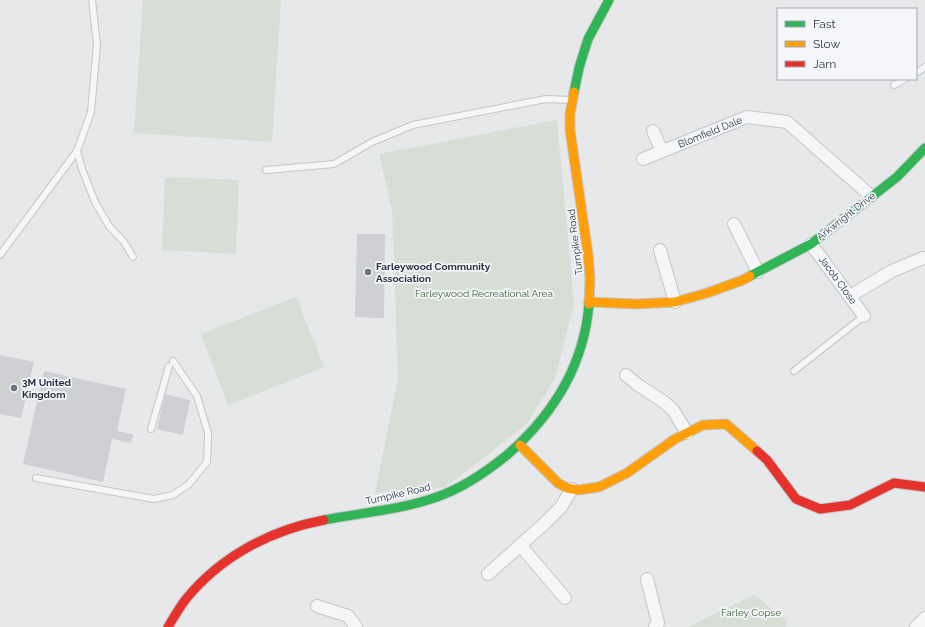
<svg xmlns="http://www.w3.org/2000/svg" width="925" height="627" font-family="Raleway,sans-serif">
<rect width="100%" height="100%" fill="#e6e8ea"/>
<g fill="#d6ded6">
<polygon points="143,0 281,0 272,142 134,133"/>
<polygon points="557,120 574,304 555,379 526,425 444,488 375,493 398,379 392,209 379,154"/>
<polygon points="165,177 239,180 236,254 162,250"/>
<polygon points="296,297 324,367 228,405 201,334"/>
<polygon points="754,595 786,620 786,627 688,627"/>
</g>
<g fill="#ced0d3">
<polygon points="357,234 385,234 384,318 355,317"/>
<polygon points="0,355 34,362 21,418 0,414"/>
<polygon points="44,371 126,389 117,431 133,434 131,443 112,439 103,482 23,464"/>
<polygon points="165,394 190,400 183,435 157,429"/>
</g>
<g fill="none" stroke-linecap="round" stroke-linejoin="round">
<g stroke="#c4c6c8" stroke-width="8">
<g id="lane">
<polyline points="916,73 925,67"/>
<polyline points="894,85 905,79"/>
<polyline points="77,151 82,169 95,202 109,226 124,242 133,257"/>
<polyline points="266,170 334,164 372,142 413,125 546,99 571,100"/>
<polyline points="0,255 77,151 91,112 97,44 92,0"/>
<polyline points="794,371 864,316"/>
<polyline points="151,429 169,366"/>
<polyline points="36,478 154,499 173,495 189,484 207,462 208,433 197,396 173,361"/>
</g>
</g>
<g stroke="#c4c6c8" stroke-width="14">
<g id="street">
<polyline points="653,131 662,151"/>
<polyline points="643,159 747,117 787,122 871,196"/>
<polyline points="734,224 758,272"/>
<polyline points="811,244 864,316"/>
<polyline points="660,250 675,302"/>
<polyline points="850,296 892,271 923,258 925,258"/>
<polyline points="626,375 638,385 664,402 673,410 687,433"/>
<polyline points="520,545 565,598"/>
<polyline points="488,574 544,524 561,507 572,489"/>
<polyline points="647,579 658,623 655,627"/>
<polyline points="317,606 348,616 356,627"/>
<polyline points="916,627 925,618"/>
</g>
</g>
<g stroke="#c4c6c8" stroke-width="11">
<g id="fast">
<polyline points="574,92 579,68 588,39 609,0"/>
<polyline points="750,276 811,244 897,177 925,148"/>
<path d="M324 520C360 513 399 510 434 498 461 489 485 473 507 455 553 415 584 366 589 304"/>
</g>
</g>
<g stroke="#c4c6c8" stroke-width="11">
<g id="slow">
<polyline points="574,92 570,114 570,130 588,254 590,278 589,304"/>
<polyline points="589,302 636,304 675,302 707,293 743,280 750,276"/>
<polyline points="520,445 558,483 567,488 578,490 599,487 627,473 675,439 703,425 726,424 757,451"/>
</g>
</g>
<g stroke="#c4c6c8" stroke-width="11">
<g id="jam">
<polyline points="757,451 767,460 796,499 820,509 850,505 894,483 925,487"/>
<path d="M168 627C174 617 179 608 186 599 221 556 271 530 324 520"/>
</g>
</g>
<use href="#lane" stroke="#f5f6f7" stroke-width="6"/>
<use href="#street" stroke="#f5f6f7" stroke-width="12"/>
<use href="#fast" stroke="#30b455" stroke-width="9"/>
<use href="#slow" stroke="#ff9f0a" stroke-width="9"/>
<use href="#jam" stroke="#e5322d" stroke-width="9"/>
</g>
<g fill="#6c737f" stroke="#f4f6f9" stroke-width="1.5">
<circle cx="368" cy="272" r="4"/>
<circle cx="14" cy="388" r="4"/>
</g>
<g text-anchor="middle" dominant-baseline="central" stroke-width="3.5" stroke-linejoin="round" paint-order="stroke">
<g font-size="10" fill="#2b3445" stroke="#f4f6f9">
<text transform="translate(710 132) rotate(-22)">Blomfield Dale</text>
<text transform="translate(846 216) rotate(-38)">Arkwright Drive</text>
<text transform="translate(575 242) rotate(-97)">Turnpike Road</text>
<text transform="translate(838 280) rotate(54)">Jacob Close</text>
<text transform="translate(398 494) rotate(-13)">Turnpike Road</text>
</g>
<g font-size="10" font-weight="bold" fill="#2b3445" stroke="#f4f6f9" text-anchor="start">
<text x="376" y="266">Farleywood Community<tspan x="376" dy="12">Association</tspan></text>
<text x="22" y="382">3M United<tspan x="22" dy="12">Kingdom</tspan></text>
</g>
<g font-size="10" fill="#3f6138" stroke="#f4f6f9">
<text x="484" y="293">Farleywood Recreational Area</text>
<text x="751" y="612">Farley Copse</text>
</g>
</g>
<rect x="777" y="8" width="140" height="72" fill="#f4f6f9" stroke="#a4a8b1"/>
<rect x="785" y="21" width="20" height="6" fill="#30b455" stroke="#a4a8b1"/>
<text x="813" y="28" font-size="12" fill="#2b3445">Fast</text>
<rect x="785" y="41" width="20" height="6" fill="#ff9f0a" stroke="#a4a8b1"/>
<text x="813" y="48" font-size="12" fill="#2b3445">Slow</text>
<rect x="785" y="61" width="20" height="6" fill="#e5322d" stroke="#a4a8b1"/>
<text x="813" y="68" font-size="12" fill="#2b3445">Jam</text>
</svg>
